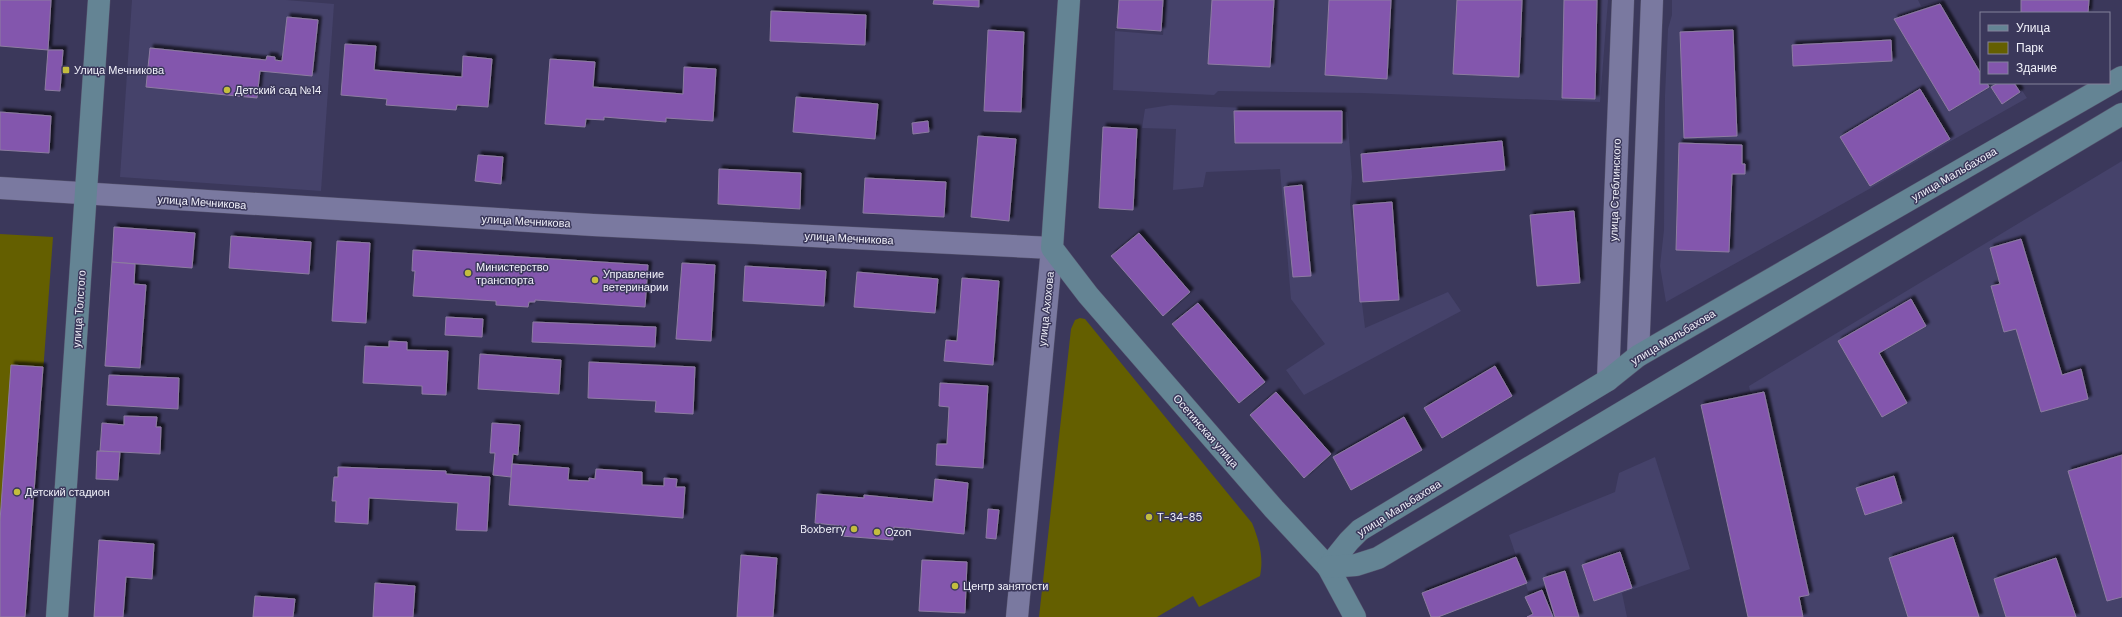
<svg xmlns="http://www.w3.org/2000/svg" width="2122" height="617" font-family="'DM Sans',sans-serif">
<defs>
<filter id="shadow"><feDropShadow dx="3.5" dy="-3.5" stdDeviation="1" flood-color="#0009"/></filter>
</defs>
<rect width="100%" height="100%" fill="#3b385b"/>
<g fill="#45426a">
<polygon points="132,0 286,0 334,4 321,191 120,177"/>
<polygon points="1166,0 1608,0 1600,102 1363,93 1218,91 1214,95 1113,90 1115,31 1163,35"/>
<polygon points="1672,0 1918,0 1921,6 1941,1 1981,66 1981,83 2017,83 2027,98 1951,141 1871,188 1666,302 1660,266 1664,230 1665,95 1668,29 1672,15"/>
<polygon points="1171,105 1347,112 1352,177 1350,204 1365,328 1448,292 1461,311 1304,395 1286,370 1325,344 1291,299 1280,169 1206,172 1203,187 1173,190 1176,129 1142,128 1145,109"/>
<polygon points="2122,161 2122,617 1804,617 1749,386"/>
<polygon points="1655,457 1690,569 1622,593 1627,617 1553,617 1544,588 1528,591 1509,535 1615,492 1619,473"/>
</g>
<g fill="#645f00">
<polygon points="0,234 53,237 25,617 0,617"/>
<path d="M1080 318 1085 319 1252 523C1259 540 1264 557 1260 576L1199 607 1193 596 1157 617H1039L1071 329 1075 320Z"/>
</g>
<g fill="#8356ad" stroke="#8d7ca1" filter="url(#shadow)">
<polygon points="0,0 51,0 48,50 0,46"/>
<polygon points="934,0 979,0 979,7 933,4"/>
<polygon points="1119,0 1163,0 1161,31 1117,28"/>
<polygon points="1212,0 1274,0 1270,67 1208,64"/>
<polygon points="1329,0 1391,0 1387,79 1325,75"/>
<polygon points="1457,0 1522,0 1519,77 1453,74"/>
<polygon points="1564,0 1597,0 1595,99 1562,98"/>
<polygon points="2021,0 2089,0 2088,13 2021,13"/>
<polygon points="1940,4 1981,74 1981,83 1987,83 1989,87 1949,111 1894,19"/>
<polygon points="771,11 866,15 865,45 770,41"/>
<polygon points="287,17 318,20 312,76 260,71 257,98 146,87 150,48 266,60 267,56 275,57 275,60 282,61"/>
<polygon points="988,30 1024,32 1021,112 984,111"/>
<polygon points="1733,30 1737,136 1684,138 1680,32"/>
<polygon points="1891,40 1892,61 1793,66 1792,45"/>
<polygon points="345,44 376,46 374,70 462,77 463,56 492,59 488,107 457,105 456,110 386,105 387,99 341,95"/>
<polygon points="48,50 63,50 60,91 45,90"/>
<polygon points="550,59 595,62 593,87 683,94 684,67 716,69 713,121 666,118 666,122 604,117 604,120 586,119 585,127 545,124"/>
<polygon points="1998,83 2014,83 2020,92 2002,104 1991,87"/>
<polygon points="1920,89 1950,139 1870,186 1840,137"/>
<polygon points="796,97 878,104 875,139 793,132"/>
<polygon points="1234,111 1342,111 1342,143 1235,143"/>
<polygon points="0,112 51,116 49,153 0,150"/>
<polygon points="928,121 929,132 913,134 912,123"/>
<polygon points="1103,127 1137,129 1133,210 1099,208"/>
<polygon points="978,136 1016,139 1009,221 971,217"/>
<polygon points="1502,141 1505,170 1363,182 1361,154"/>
<polygon points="1679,143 1742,145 1742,164 1745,164 1745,174 1732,174 1729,252 1676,250"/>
<polygon points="478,155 503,157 501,184 475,181"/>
<polygon points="719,169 801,173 800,209 718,204"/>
<polygon points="865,178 946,182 944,217 863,213"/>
<polygon points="1302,185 1311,276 1293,277 1284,187"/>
<polygon points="1392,202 1399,300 1360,302 1353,205"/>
<polygon points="1574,211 1580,283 1537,286 1530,215"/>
<polygon points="114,227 195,233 192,268 112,262"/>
<polygon points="1139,233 1190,292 1163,316 1111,256"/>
<polygon points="231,236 311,242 309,274 229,268"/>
<polygon points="2021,239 2062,375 2081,369 2088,399 2041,412 2016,329 2004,332 1991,286 2000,284 1990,248"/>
<polygon points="337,241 370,243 366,323 332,321"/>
<polygon points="413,250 648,265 645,307 535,300 535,302 529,302 528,307 496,305 496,301 413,296 415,271 412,271"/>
<polygon points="112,262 135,264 134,284 146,285 140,368 105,366"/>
<polygon points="682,263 715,265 711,341 676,339"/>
<polygon points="745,266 826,271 824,306 743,301"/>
<polygon points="857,272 938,279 935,313 854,307"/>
<polygon points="962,278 999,281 993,365 944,361 946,340 957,341"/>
<polygon points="1911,299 1926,326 1879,353 1907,403 1882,417 1838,341"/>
<polygon points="1198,303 1265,382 1239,403 1172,324"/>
<polygon points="446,317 483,319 482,337 445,335"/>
<polygon points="533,322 656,327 655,347 532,342"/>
<polygon points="389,341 407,342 407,350 448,351 446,395 422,394 422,386 363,383 365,346 389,347"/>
<polygon points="480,354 561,360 559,394 478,389"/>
<polygon points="589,362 695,367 693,414 655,412 656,401 588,398"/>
<polygon points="11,365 43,367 25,617 0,617 0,521"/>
<polygon points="1495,366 1512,396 1442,438 1424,408"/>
<polygon points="109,375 179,378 178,409 107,405"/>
<polygon points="940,383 988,386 983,468 936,465 937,444 947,444 949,407 939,406"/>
<polygon points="1276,392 1331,454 1304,478 1250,415"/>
<polygon points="1764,392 1809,595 1799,597 1803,617 1748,617 1701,405"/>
<polygon points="124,416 157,417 156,427 161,427 160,454 100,451 102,423 124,425"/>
<polygon points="1404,417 1422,450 1351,490 1333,457"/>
<polygon points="492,423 520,425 518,455 513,454 511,477 493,475 495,453 490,453"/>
<polygon points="97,451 120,452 118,480 96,479"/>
<polygon points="2122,455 2122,597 2107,601 2068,471"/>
<polygon points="512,464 569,468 568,480 589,481 589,478 595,479 596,469 642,472 642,485 664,486 664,478 677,479 676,487 685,487 683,518 509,505"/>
<polygon points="338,467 446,471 446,474 490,477 487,531 456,530 458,503 369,498 368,524 335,522 336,501 332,501 334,477 338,477"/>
<polygon points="1894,476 1902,503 1865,515 1856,488"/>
<polygon points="935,479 968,483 964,534 894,527 893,540 841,536 842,526 815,523 817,494 864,498 864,495 933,502"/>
<polygon points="988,509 999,510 996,539 986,538"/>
<polygon points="1953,537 1979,617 1908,617 1889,558"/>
<polygon points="99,540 154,544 152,579 126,577 123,617 94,617"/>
<polygon points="1620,552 1632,588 1594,601 1582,565"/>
<polygon points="741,555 777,558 773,617 737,617"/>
<polygon points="1516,557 1527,583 1438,617 1431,617 1422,593"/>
<polygon points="2056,558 2076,617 2006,617 1994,579"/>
<polygon points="922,560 967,562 965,613 919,611"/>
<polygon points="1565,571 1579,617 1555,617 1543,578"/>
<polygon points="375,583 415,586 413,617 373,617"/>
<polygon points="1542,590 1553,617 1527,617 1533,614 1525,597"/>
<polygon points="255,596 295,599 293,617 253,617"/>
</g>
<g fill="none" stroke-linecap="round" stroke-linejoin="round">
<g stroke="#54526c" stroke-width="23">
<g id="street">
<polyline points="0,188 593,225 1052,248 1017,617"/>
<polyline points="1638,356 1652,0"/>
<polyline points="1608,380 1623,0"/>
</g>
</g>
<g stroke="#54526c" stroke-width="23">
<g id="secondary">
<polyline points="1069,0 1052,248 1088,295 1274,509 1328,567 1355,617"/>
<polyline points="1328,567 1349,541 1360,530 1608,380 1638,356 2122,77"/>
<polyline points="1328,567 1356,565 1378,558 2122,114"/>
<polyline points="57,617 99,0"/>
</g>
</g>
<use href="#street" stroke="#7a79a0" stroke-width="22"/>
<use href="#secondary" stroke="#648494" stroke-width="22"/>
</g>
<g fill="#c3bd3e" stroke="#3b385b" stroke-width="1.5">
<rect x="62" y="66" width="8" height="8" rx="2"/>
<circle cx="227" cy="90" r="4"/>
<circle cx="468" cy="273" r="4"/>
<circle cx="595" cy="280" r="4"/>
<circle cx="17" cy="492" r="4"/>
<circle cx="1149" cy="517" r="4"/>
<circle cx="854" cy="529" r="4"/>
<circle cx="877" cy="532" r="4"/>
<circle cx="955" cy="586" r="4"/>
</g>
<g text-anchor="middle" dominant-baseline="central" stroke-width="3" stroke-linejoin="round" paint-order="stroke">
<g font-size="11" fill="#f2f2fb" stroke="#3b385b" text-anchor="start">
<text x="74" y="70">Улица Мечникова</text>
<text x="235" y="90">Детский сад №14</text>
<text x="476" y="267">Министерство<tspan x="476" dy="13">транспорта</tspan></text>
<text x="603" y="274">Управление<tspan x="603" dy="13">ветеринарии</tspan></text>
<text x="25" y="492">Детский стадион</text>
<text x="1157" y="517">Т-34-85</text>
<text x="846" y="529" text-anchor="end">Boxberry</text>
<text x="885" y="532">Ozon</text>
<text x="963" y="586">Центр занятости</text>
</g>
<g font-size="11" fill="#f2f2fb" stroke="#3b385b">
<text transform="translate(1954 174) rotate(-30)">улица Мальбахова</text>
<text transform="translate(1615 190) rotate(-88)">улица Стеблинского</text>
<text transform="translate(202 202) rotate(4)">улица Мечникова</text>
<text transform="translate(526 221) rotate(3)">улица Мечникова</text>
<text transform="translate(849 238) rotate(3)">улица Мечникова</text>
<text transform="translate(79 309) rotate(-86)">улица Толстого</text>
<text transform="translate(1046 309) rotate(-84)">улица Ахохова</text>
<text transform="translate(1673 337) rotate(-31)">улица Мальбахова</text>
<text transform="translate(1206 431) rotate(49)">Осетинская улица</text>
<text transform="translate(1399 508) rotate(-32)">улица Мальбахова</text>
</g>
</g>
<rect x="1980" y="12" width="130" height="72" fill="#3b385b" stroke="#84829b"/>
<rect x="1988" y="25" width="20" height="6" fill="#648494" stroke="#84829b"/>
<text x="2016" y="32" font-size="12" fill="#f2f2fb">Улица</text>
<rect x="1988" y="42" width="20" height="12" fill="#645f00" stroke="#84829b"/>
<text x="2016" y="52" font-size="12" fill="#f2f2fb">Парк</text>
<rect x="1988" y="62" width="20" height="12" fill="#8356ad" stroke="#84829b"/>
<text x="2016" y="72" font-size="12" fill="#f2f2fb">Здание</text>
</svg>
